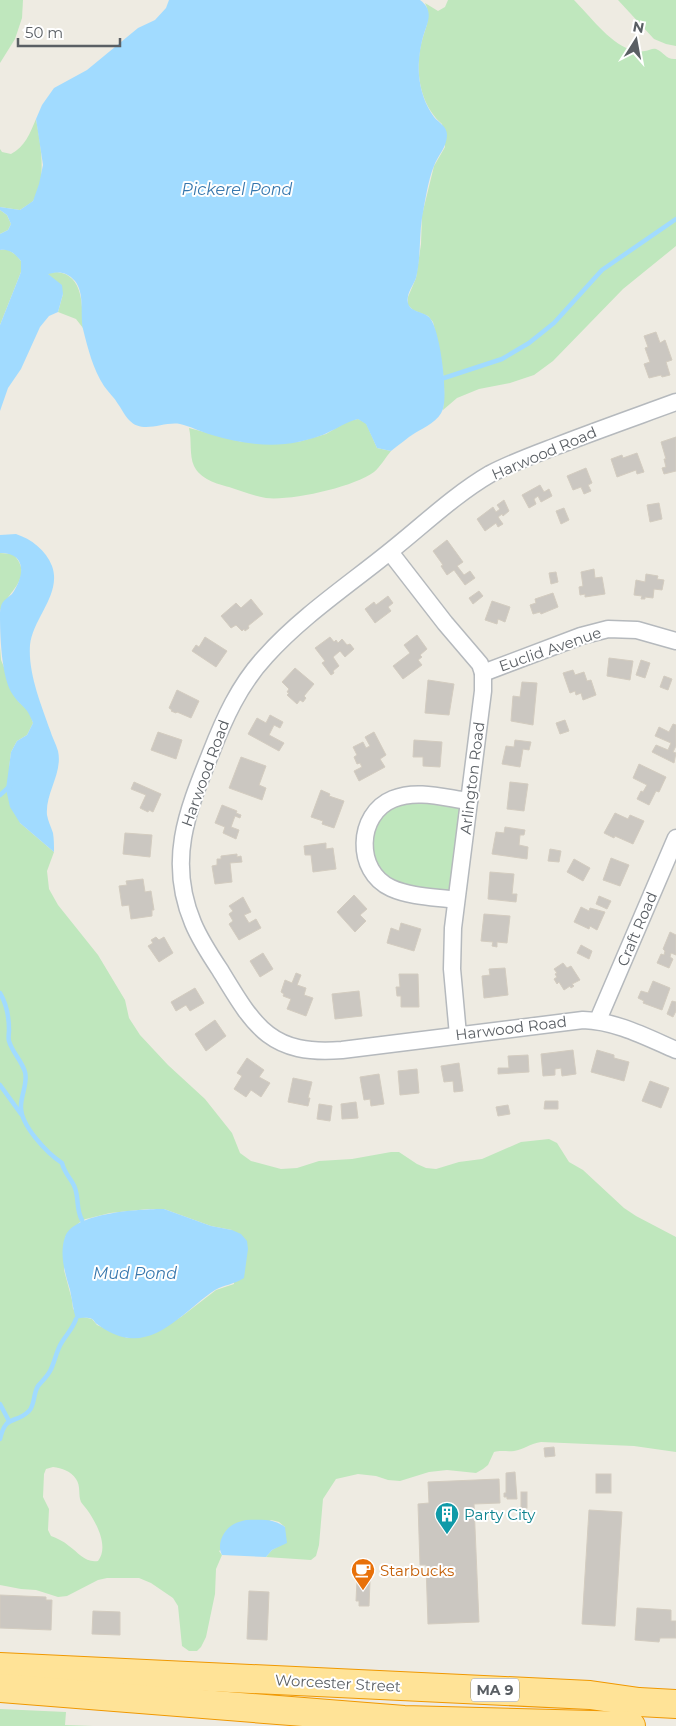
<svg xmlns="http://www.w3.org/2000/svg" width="676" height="1726" font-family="Montserrat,sans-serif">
<rect width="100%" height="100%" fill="#eeebe2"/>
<g fill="#bfe7bd" fill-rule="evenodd">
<polygon points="0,0 23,0 22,18 15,39 0,63"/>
<path d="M448 0H574C589 15 609 42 629 49 634 51 640 52 645 51 649 51 652 48 656 49 664 52 666 60 676 59V246L623 289 553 361 534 375 510 383 479 389 457 398 443 410C447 380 440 352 433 322L428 316 413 310 408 305V297L416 278 421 244 422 215 434 166 445 147 442 124C418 103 414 66 423 37 427 25 431 15 425 3L438 11 445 7Z"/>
<polygon points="618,0 676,0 676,46 666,44 654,39"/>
<path d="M36 119C40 142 48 180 33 201 30 204 24 207 20 210L0 207V149L2 152 11 154C25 147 30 133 36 119Z"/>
<polygon points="0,210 7,215 11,224 8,230 0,234"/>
<polygon points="7,249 16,255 21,261 21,272 0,325 0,250"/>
<path d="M57 272C84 275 82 306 83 328L76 319 58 312 63 294 47 273Z"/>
<path d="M358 419 366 423 377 448 391 451C386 457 380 467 374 472 354 487 291 501 266 498 254 496 241 491 229 487 217 484 200 479 194 466 189 455 192 440 189 428L242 442H298L326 434 348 421Z"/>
<path d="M0 553 13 554C36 578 6 592 0 612Z"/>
<path d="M0 647 1 660 18 701 29 711 33 723 27 735 17 741 11 752 9 769 20 823 54 852 47 871 49 889 58 905 98 955 125 1000 129 1018 140 1035 168 1065 205 1099 232 1133 240 1153 251 1161 281 1169 297 1168 319 1161 352 1159 391 1152H399L417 1164 426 1168 436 1169 459 1162 482 1159 521 1142 549 1139 557 1143 569 1162 583 1170 624 1208 636 1216 676 1237V1452L634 1446 541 1442C531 1443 523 1450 514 1451 507 1452 501 1450 494 1452L488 1465 483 1469 476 1473 447 1470 429 1472 400 1481 388 1480 376 1476 358 1474 336 1479 323 1499 319 1545 316 1556 311 1560 266 1557 272 1550 279 1546 285 1527 279 1522 271 1520 219 1551 222 1555 216 1569 215 1594 206 1637 201 1647 197 1651H189L182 1646 178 1606 173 1598 151 1583 139 1578H107L98 1580 67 1596 58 1597 36 1590 21 1589 0 1585ZM148 1209H164L211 1226 232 1230 234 1284 216 1290 181 1317 146 1336 136 1338H127L97 1325 92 1319 83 1317 73 1309 72 1300 64 1270 65 1237 82 1220 110 1213ZM53 1467C62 1468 71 1471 76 1479 81 1486 78 1495 81 1502 83 1505 86 1508 88 1511 97 1524 109 1547 98 1561 85 1563 79 1553 69 1546 63 1541 57 1538 51 1536L48 1530 49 1509 43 1497 44 1474 46 1469Z"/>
<polygon points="391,799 469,801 456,900 413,894 370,867 374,813"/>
<polygon points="0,1709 66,1712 65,1725 93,1726 0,1726"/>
</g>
<g fill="#a1dbff">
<path d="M169 0H420C435 11 427 23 423 37 420 48 418 63 419 75 420 89 425 105 434 117 439 123 447 126 447 135 447 147 438 155 434 166 428 180 425 202 422 218 419 237 421 258 416 278 413 286 406 294 408 303 410 312 422 311 429 317 440 327 448 393 443 409 439 421 425 427 415 433 407 438 399 445 391 451L377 448 366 424 358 419C346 422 338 428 327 433 319 437 307 440 298 442 270 448 239 443 212 435 201 432 190 426 180 424 163 421 143 435 129 420 124 415 122 409 118 404 114 397 108 392 104 386 93 369 88 349 83 329 80 314 85 294 75 281 67 272 59 271 48 274L62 285 63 294 58 312 49 316 40 327 21 369 8 388 0 411V325L21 272V261C15 254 10 249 0 250V234L8 230 11 224 7 215 0 210V207L20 210 33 201 39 184 43 165 36 119 42 105 54 88 87 70 138 28 155 20 166 8Z"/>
<path d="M16 534C31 539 46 550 52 566 62 594 33 618 30 645 28 673 41 704 50 730 52 737 56 744 58 751 63 773 45 793 47 815 48 821 51 827 53 833 54 839 54 846 54 852L20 823 10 807 6 789 11 752 17 741 27 735 33 723C27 706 22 708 13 695 1 678 0 634 0 613 0 610 1 604 3 602 5 599 9 597 12 594 24 577 28 553 0 553V535Z"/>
<path d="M164 1209 211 1226 232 1230 241 1234 247 1241 248 1249 244 1278C235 1284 224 1285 215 1290 190 1306 162 1342 129 1338 118 1337 106 1331 97 1324 96 1324 93 1319 92 1319 87 1317 81 1318 76 1319 73 1309 72 1300 70 1290 65 1273 59 1254 65 1237 74 1212 141 1209 164 1209Z"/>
<path d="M246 1520C260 1520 273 1518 285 1527L287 1543 272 1550 266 1557 222 1555C216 1544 224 1529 234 1524 237 1522 242 1521 246 1520Z"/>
</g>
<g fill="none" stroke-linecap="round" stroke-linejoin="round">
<g stroke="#a1dbff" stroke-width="4.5">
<polyline points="444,378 502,359 529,343 554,323 602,270 676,219"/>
<polyline points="0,795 10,786"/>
<path d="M0 993C7 1005 9 1016 9 1030 9 1033 8 1038 9 1041 12 1052 22 1061 25 1072 28 1083 21 1095 21 1106 20 1125 47 1153 62 1163 65 1175 72 1179 75 1188 79 1199 76 1210 82 1220"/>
<polyline points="0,1085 21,1114"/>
<polyline points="0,1404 9,1421"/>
<path d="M0 1439C6 1413 15 1425 29 1411 35 1405 33 1394 38 1386 42 1381 47 1377 50 1371 55 1362 56 1351 62 1342 67 1334 73 1328 76 1319"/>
</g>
</g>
<g fill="#cbc7c1" stroke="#d3ccc0">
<polygon points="656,332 660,343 665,340 672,360 666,362 670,375 662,377 661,375 649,378 644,364 650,362 645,348 648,347 644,336"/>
<polygon points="676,437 676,471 664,474 662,468 666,467 664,459 666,459 661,442"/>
<polygon points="637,453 644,472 637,474 636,470 617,477 611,459 622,455 623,458"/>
<polygon points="586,468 592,483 588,485 591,491 584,494 581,487 573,490 567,476"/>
<polygon points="540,485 544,492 549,489 552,496 541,502 538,496 534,499 536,504 529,508 522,495"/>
<polygon points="504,500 509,511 503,516 502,514 498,517 503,524 498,527 496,523 485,531 477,519 493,507 496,512 500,509 497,505"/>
<polygon points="659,503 662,519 650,522 647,505"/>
<polygon points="564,508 569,520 561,524 556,511"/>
<polygon points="447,540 463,562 457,566 464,575 470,571 475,578 465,585 454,570 447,575 441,566 443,565 433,551"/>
<polygon points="594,569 595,578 602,577 605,594 585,597 585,594 580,595 579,587 583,586 581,572"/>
<polygon points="556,572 558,582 551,584 549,573"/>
<polygon points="646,574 658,576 657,579 664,580 662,590 654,589 653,598 645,597 645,599 641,599 642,596 634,595 636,580 645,582"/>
<polygon points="479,591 483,596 473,604 469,598"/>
<polygon points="553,593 558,607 541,614 540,612 533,614 530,605 536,603 535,599"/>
<polygon points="388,596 393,603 388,607 391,611 375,623 365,609 374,602 376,605"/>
<polygon points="251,599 263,614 248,626 249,628 245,631 244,629 242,631 236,625 231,628 221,616 236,603 241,608"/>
<polygon points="492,601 510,607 505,622 498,619 497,624 485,620"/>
<polygon points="417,635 427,649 420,655 422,657 418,660 422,665 403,679 393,666 410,653 404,645"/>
<polygon points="205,637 227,651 216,667 192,651 196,645 199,647"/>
<polygon points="330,637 334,642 336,640 338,643 342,639 347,645 350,644 354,649 345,657 340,651 333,657 339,666 333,671 334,673 331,675 322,663 325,661 315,648"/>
<polygon points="609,658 633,661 630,680 607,676"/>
<polygon points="641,660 650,663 645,678 636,675"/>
<polygon points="295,668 314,684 304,696 306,698 303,702 300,700 297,704 287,695 289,693 287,692 289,689 282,682"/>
<polygon points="573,670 575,675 584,672 587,681 591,680 596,695 583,700 581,693 576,695 575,691 570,693 563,673"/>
<polygon points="664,676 672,679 668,690 660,687"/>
<polygon points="428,680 454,684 449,715 425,713"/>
<polygon points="522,682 537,683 533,725 511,721 513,696 520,697"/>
<polygon points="177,690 199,701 191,718 177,712 176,713 171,711 172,710 169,708"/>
<polygon points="270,715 283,722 280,728 274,725 269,735 284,743 279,751 248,734 257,718 266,723"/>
<polygon points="565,720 569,731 560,734 556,723"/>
<polygon points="673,724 676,725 676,746 673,752 676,753 674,763 652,752 656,745 668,750 671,743 655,736 659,727 669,732"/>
<polygon points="158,732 182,740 176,759 151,750"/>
<polygon points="374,732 386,755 380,759 385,767 359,781 354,771 362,767 360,763 357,764 354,757 357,755 353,747 363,742 366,748 370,746 365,737"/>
<polygon points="414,740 442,742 440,767 423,766 423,757 413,757"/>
<polygon points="515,740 531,742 529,750 523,749 520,767 502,764 506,746 514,747"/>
<polygon points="241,757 266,766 259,785 266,788 262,800 229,788"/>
<polygon points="639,764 666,777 659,792 656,791 649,805 637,799 641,791 643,792 647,785 633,778"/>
<polygon points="134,782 161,794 153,812 149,810 148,812 140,808 146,795 131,789"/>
<polygon points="510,782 528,784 524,811 507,809"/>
<polygon points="321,790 330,794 329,796 344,801 334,828 322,824 323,821 311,817"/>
<polygon points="222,805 237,811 236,813 241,815 240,818 235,816 231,827 239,830 236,839 223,833 225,827 215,823"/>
<polygon points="615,813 628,819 630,815 644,821 633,844 615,836 614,838 604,833"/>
<polygon points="505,827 525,830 524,835 520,835 519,845 528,847 527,859 492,854 496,832 504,833"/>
<polygon points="125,833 152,835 150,857 123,854"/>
<polygon points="326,843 326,849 333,848 336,869 313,872 311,855 305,855 304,846"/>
<polygon points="550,849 561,851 559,862 548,861"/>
<polygon points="237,854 237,857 241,856 242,862 230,863 232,882 215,884 212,866 217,865 217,859 221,859 221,856"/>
<polygon points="611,858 629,865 620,886 603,880"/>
<polygon points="574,859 590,868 583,881 567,872"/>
<polygon points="490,872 514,874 512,894 517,894 516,902 488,899"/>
<polygon points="143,879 145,892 151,891 154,910 152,910 152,916 131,919 129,905 122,906 119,886 127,885 126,881"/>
<polygon points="354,895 367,909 360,915 366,921 355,932 337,912"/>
<polygon points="599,896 611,901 607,909 596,904"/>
<polygon points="243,897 251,912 244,915 249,923 256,919 261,928 239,940 229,924 233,921 229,914 233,911 229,906"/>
<polygon points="581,907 589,911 590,908 605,912 597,930 590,926 589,929 574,922"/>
<polygon points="484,914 510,916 507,943 497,942 497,947 492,946 493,942 481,941"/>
<polygon points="401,923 421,929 414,951 387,943 391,928 399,931"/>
<polygon points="670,932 676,935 676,955 671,953 670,957 673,959 669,968 657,963 661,954 664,955 665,951 663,949"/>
<polygon points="156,937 159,940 164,937 173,953 159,962 148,946 153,943 151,940"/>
<polygon points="581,945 592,951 589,959 577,953"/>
<polygon points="263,953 273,969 260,977 250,961"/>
<polygon points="563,963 567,968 571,966 580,980 572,984 574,986 571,988 570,986 564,990 559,982 557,984 554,979 557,977 555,974 557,973 554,969"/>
<polygon points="505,968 508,995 484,998 482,976 490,975 489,969"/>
<polygon points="296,973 301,975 297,985 306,988 304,995 313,998 306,1016 287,1009 291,999 283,996 284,994 281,992 285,980 292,983"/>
<polygon points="399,974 418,974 419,1007 401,1007 401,996 397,996 396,987 400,987"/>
<polygon points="653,981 670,988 662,1010 643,1003 644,1001 638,998 641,991 648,993"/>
<polygon points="195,988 204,1003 190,1011 186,1005 176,1011 171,1002"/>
<polygon points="359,991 362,1016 335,1019 332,994"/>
<polygon points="672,1001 676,1002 676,1011 673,1017 667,1014"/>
<polygon points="215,1020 226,1036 206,1051 195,1034"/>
<polygon points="573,1050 576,1074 562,1076 561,1068 555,1069 555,1075 543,1076 541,1054"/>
<polygon points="597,1050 614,1055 614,1058 629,1062 624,1081 591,1072"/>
<polygon points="528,1055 529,1072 498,1074 498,1068 509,1068 508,1056"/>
<polygon points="247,1058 264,1070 259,1077 270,1083 261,1097 251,1090 246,1097 234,1089 242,1076 237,1073"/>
<polygon points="459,1063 463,1091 454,1092 453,1081 444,1082 441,1066"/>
<polygon points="417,1069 419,1093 400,1095 398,1071"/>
<polygon points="379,1074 384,1104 371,1106 370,1099 364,1100 360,1077"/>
<polygon points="293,1078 312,1082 308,1098 310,1098 308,1106 288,1102"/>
<polygon points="650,1081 669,1088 661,1108 642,1101"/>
<polygon points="545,1101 558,1101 558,1109 544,1109"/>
<polygon points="356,1102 358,1118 342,1119 341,1104"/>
<polygon points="319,1104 332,1106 330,1121 317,1119"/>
<polygon points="508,1105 510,1114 498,1116 496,1107"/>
<polygon points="554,1447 555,1456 545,1457 544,1448"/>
<polygon points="515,1472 517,1499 507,1499 507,1497 504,1497 504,1493 506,1493 506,1473"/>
<rect x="596" y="1474" width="15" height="19"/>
<polygon points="499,1479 500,1503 474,1504 479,1622 428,1624 426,1565 420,1565 418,1504 429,1503 428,1482"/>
<rect x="521" y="1492" width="6" height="16"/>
<polygon points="589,1510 622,1512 615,1626 582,1624"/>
<polygon points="357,1580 370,1581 369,1606 359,1606 359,1601 356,1601"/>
<polygon points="249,1591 269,1592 267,1640 247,1639"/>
<polygon points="0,1595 46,1597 46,1600 52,1600 51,1630 0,1628"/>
<polygon points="637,1608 671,1610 671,1621 676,1621 676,1638 660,1638 659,1642 635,1640"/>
<polygon points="93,1611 120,1612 120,1635 92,1634"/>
</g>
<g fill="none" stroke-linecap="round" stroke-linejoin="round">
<g stroke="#b5b9bd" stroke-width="19">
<g id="minor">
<path d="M676 402C635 417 595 431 554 447 533 455 511 463 490 474 454 495 421 527 388 553 347 586 301 617 266 656 239 685 224 719 210 755 187 812 167 861 193 923 200 940 210 955 220 970 254 1026 270 1056 342 1050L583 1020C616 1021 646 1037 676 1050"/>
<polyline points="390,552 445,623 480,664 483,673 483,691 453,928 452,969 458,1035"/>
<polyline points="483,673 581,636 608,629 637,630 676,641"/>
<path d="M456 900C435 897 411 897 391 888 355 872 356 814 393 799 417 789 445 798 469 801"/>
<polyline points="598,1020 676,838"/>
</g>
</g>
<g stroke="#f09800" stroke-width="30">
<g id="trunk">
<polyline points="0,1667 590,1695 639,1702 676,1704"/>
<polyline points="0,1688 404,1720 631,1726"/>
</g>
</g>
<use href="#minor" stroke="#fff" stroke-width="16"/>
<use href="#trunk" stroke="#ffe397" stroke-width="28"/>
</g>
<defs>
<g id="building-pin" transform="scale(1.25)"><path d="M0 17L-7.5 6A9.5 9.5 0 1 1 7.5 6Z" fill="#0f9aa8" stroke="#fff"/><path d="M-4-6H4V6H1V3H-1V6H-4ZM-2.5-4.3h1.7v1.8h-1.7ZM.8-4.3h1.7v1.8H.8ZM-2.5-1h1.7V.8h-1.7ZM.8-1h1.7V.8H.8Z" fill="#fff"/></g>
<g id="cafe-pin" transform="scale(1.25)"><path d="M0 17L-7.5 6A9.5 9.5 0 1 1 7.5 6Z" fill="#e8710a" stroke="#fff"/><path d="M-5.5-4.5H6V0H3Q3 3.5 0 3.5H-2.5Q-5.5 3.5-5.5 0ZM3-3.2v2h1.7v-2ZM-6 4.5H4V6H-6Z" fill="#fff"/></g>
</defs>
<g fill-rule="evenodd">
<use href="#building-pin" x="447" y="1514"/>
<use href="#cafe-pin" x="363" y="1570"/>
</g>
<g text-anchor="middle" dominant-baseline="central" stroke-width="4" stroke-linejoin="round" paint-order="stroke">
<rect fill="#fff" stroke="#8c8f92" stroke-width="1" x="471" y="1678.5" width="48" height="23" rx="4"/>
<g font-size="14" font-weight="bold" fill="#5a5f64">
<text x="495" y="1690">MA 9</text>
</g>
<g font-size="15" fill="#5a5f64" stroke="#fff">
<text transform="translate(544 453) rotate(-23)">Harwood Road</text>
<text transform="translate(550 649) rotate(-19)">Euclid Avenue</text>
<text transform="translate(205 773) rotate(-70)">Harwood Road</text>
<text transform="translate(472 778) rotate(-83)">Arlington Road</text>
<text transform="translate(637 929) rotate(-67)">Craft Road</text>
<text transform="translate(511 1028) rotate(-7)">Harwood Road</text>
<text transform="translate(338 1683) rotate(3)">Worcester Street</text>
</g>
<g font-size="15" fill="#0d838f" stroke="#fff" text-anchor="start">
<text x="464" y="1514">Party City</text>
</g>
<g font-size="15" fill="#c56008" stroke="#fff" text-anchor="start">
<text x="380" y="1570">Starbucks</text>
</g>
<g font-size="16" font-style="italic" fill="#3777ad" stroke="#fff">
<text x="237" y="189">Pickerel Pond</text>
<text x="135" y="1273">Mud Pond</text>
</g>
</g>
<g transform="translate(636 40) rotate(11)" stroke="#ffffff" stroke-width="4" paint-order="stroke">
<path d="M0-4L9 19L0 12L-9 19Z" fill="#5a5f64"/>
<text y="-8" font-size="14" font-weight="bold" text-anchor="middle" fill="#5a5f64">N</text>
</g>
<path d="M18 38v8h102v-8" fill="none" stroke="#5a5f64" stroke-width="2.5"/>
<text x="25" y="38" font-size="15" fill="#5a5f64" stroke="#ffffff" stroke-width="4" paint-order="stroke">50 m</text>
</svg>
